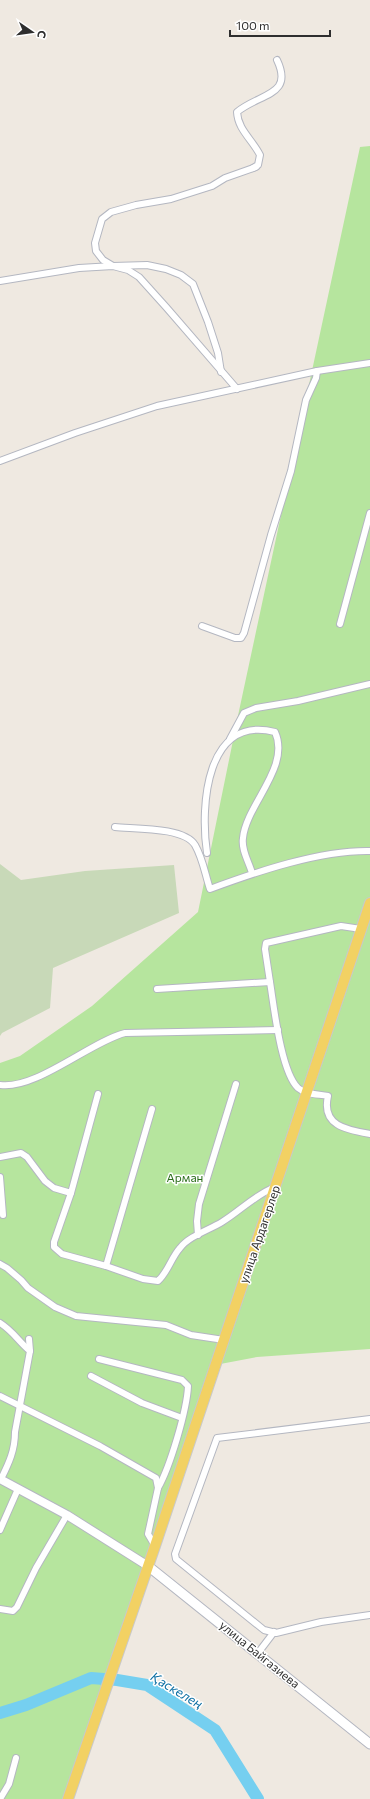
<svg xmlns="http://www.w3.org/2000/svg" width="370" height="1799" font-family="Commissioner,sans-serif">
<rect width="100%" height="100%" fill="#efe9e1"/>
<polygon fill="#b6e59e" points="370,146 370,1349 257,1357 215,1365 68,1799 0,1799 0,1063 20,1056 92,1006 198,912 239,711 360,147"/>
<polygon fill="#c8d9b8" points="0,864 21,880 85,871 174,865 179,913 53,968 50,1008 2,1033 0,1036"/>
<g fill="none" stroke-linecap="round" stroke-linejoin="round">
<polyline stroke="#75cff0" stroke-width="12" points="0,1713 26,1705 91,1678 117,1680 147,1685 215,1730 258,1799"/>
<g stroke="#b4b7c1" stroke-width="8">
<g id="minor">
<path d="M253 168 258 165 260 155C252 139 238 130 237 112 260 93 294 96 277 60"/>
<polyline points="0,281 79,268 113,266 128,270 139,277 166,307 237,389"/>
<polyline points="221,372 218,353 208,322 193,284 181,275 166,269 147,265 113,266 103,260 96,251 95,243 102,219 111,212 136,205 171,199 212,186 225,178 256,167"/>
<polyline points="0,461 75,433 157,406 317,371 370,363"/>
<polyline points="340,624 370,513"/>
<polyline points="202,626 235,638 241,638 244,633 271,535 291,471 306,400 316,378 317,371"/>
<polyline points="230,739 244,713 256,708 298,701 370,684"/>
<path d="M115 827C135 829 184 827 195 845 203 859 205 874 210 889 256 872 320 850 370 851"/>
<path d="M207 853C200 806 206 714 275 732 291 767 246 805 243 838 241 850 249 862 252 873"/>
<polyline points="270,982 265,949 266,943 341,926 361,929"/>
<path d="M157 989 270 982C274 1007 281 1072 298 1088 306 1095 318 1094 328 1096 321 1126 347 1130 370 1134"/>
<path d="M0 1085C36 1090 90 1042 125 1033L278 1030"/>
<path d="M152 1109 106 1266 143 1279 158 1281C168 1272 171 1258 180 1248 189 1236 209 1230 222 1222 240 1211 255 1195 275 1187"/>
<polyline points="0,1157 21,1153 27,1157 45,1181 54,1188 71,1193 98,1094"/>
<polyline points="0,1177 3,1215"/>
<polyline points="71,1193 54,1242 54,1247 62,1254 106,1266"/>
<polyline points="198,1235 197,1221 199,1204 236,1084"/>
<polyline points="0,1264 7,1268 21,1280 28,1288 55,1307 76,1316 166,1325 191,1335 224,1340"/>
<path d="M0 1323C13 1331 19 1342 30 1351L15 1432C15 1450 9 1463 1 1479"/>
<polyline points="29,1339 30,1351"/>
<path d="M99 1359 182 1380 188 1386C187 1410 170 1467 158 1488"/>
<polyline points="91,1376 142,1403 182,1418"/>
<polyline points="0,1396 100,1446 156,1478 158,1488 148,1534 155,1546"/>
<polyline points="370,1419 217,1438 175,1554 176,1559 264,1630 276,1633 321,1622 370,1615"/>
<polyline points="0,1530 18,1489"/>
<polyline points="0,1609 13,1611 17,1607 36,1568 67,1515"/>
<polyline points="258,1653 274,1632"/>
<polyline points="0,1799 9,1784 16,1758"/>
</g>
</g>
<g stroke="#b4b7c1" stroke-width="10">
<polyline id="tertiary" points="0,1479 67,1515 148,1566"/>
</g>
<g stroke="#b4b7c1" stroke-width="11">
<polyline id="secondary" points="148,1566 370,1744"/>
</g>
<g stroke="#c9c9c9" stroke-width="12">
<polyline id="primary" points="68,1799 155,1546 370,903"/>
</g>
<use href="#minor" stroke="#fff" stroke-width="6"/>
<use href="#tertiary" stroke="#fff" stroke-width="8"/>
<use href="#secondary" stroke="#fff" stroke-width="9"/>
<use href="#primary" stroke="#f2d163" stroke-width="10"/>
</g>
<g text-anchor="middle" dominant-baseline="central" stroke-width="3" stroke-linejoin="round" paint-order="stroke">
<g font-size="12" fill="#2c6e1b" stroke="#fff">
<text x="185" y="1177">Арман</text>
</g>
<g font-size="12" fill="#2e2e2e" stroke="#fff">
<text transform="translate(259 1234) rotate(-71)">улица Ардагерлер</text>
<text transform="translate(260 1654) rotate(39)">улица Байгазиева</text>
</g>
<g font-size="13" font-style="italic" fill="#0d6fa3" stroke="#fff">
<text transform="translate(177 1690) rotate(31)">Қаскелең</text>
</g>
</g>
<g transform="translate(32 32) rotate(103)" stroke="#ffffff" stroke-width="3" paint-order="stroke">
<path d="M0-3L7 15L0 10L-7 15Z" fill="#2e2e2e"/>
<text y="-6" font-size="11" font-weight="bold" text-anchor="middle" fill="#2e2e2e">С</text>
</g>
<path d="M230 30v6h100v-6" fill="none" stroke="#2e2e2e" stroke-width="2"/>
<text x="236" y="30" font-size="12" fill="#2e2e2e" stroke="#ffffff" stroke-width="3" paint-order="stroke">100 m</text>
</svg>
